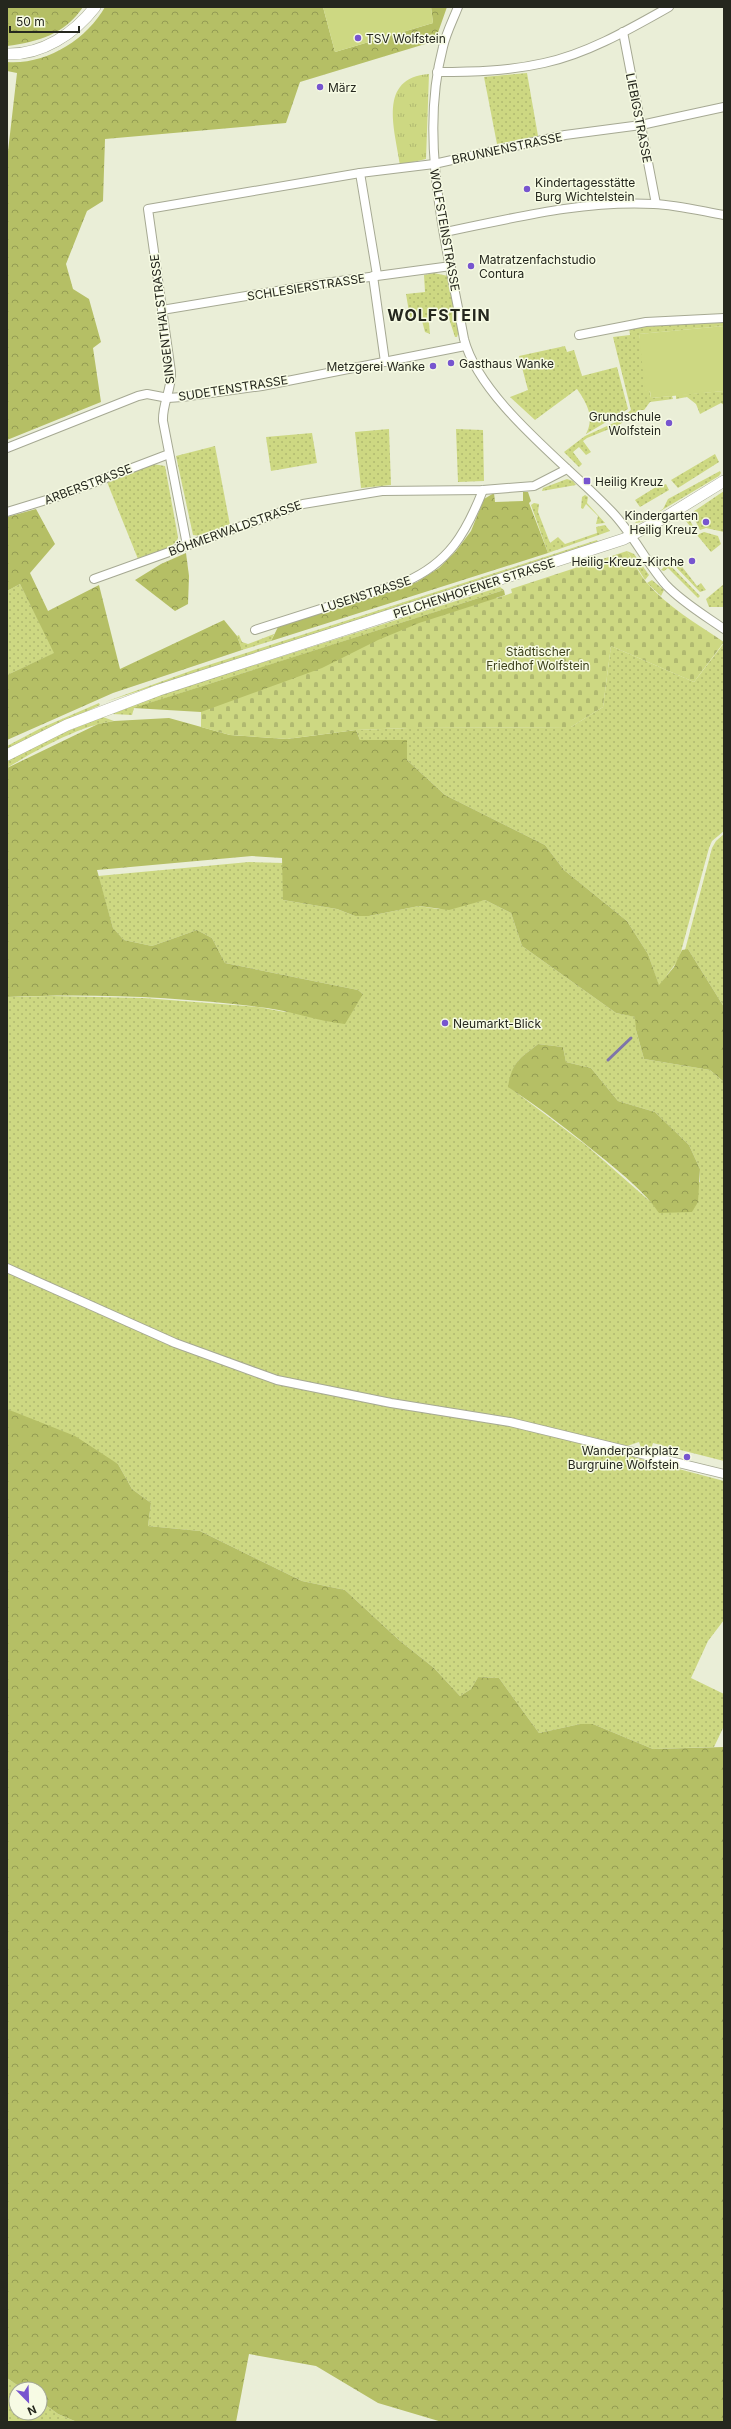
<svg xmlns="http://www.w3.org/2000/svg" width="731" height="2429" font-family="Inter,sans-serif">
<defs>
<pattern id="grass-dots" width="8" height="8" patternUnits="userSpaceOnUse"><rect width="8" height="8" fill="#cdd882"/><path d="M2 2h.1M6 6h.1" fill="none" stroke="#b0b970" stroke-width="1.8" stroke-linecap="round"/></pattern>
<pattern id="forest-crowns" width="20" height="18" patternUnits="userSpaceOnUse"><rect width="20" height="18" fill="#b5bf65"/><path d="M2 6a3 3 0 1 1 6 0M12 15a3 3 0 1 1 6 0" fill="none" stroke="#939b53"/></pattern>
<pattern id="cemetery-stones" width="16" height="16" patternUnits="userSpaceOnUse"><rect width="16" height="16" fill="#cdd882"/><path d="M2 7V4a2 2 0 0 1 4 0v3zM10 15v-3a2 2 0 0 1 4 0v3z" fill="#b0b970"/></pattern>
<pattern id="park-tufts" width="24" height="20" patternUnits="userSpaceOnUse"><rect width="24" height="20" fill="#cdd882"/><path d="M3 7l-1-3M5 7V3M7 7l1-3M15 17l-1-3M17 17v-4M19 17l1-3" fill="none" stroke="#b0b970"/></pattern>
</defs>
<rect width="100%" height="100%" fill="#eaeed7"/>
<g fill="url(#grass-dots)" fill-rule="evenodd">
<polygon points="527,73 538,136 497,144 484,77"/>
<polygon points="434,273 448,276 459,331 457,337 455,337 446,309 428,313 430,334 425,332 421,317 410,318 406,294 425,292 424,275"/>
<polygon points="724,321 724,326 639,334 651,398 672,396 673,399 650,402 644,410 639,410 619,425 587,438 583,441 591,452 586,455 579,447 573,452 582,464 579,467 564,452 585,436 618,421 631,410 613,337 630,335 629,328"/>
<path d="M565 346 567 352 574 350 582 376 617 367 628 409 586 434C595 418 587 403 577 389L535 420 510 397 528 390 519 356Z"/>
<polygon points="724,391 724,405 721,403 700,414 696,404 687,397 676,399 676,395"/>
<polygon points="389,429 391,485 361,488 355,432"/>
<polygon points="456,429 483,430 484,481 458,482"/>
<polygon points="312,433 317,463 271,471 266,437"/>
<polygon points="215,446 230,525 201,536 193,535 176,456"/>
<polygon points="715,454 719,462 678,488 671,480"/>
<polygon points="153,464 165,466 178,537 177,541 168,549 138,559 107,482"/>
<polygon points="720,471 721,473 719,476 642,522 635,523 640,517 642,521 663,509 668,499"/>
<polygon points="567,479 573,481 576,485 542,491 543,488"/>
<polygon points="666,484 669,490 640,507 635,500 656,487 657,488"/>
<polygon points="724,491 724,532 706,528 700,530 693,516 689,519 695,529 693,530 686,521 687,516"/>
<polygon points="585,495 588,497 587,503 605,523 596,524 598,516 586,504 583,509 581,508 582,497"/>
<polygon points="534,503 539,504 538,512 550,543 558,537 565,544 597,533 596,527 605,525 610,531 548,553 531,505"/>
<polygon points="704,532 718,536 721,544 711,552 697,535"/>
<polygon points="597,540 598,542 105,702 193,670"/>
<polygon points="627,551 634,554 649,575 645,580"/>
<polygon points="676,559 697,586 701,583 706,590 700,592 672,563"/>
<polygon points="670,565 700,596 698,598 668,568 664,571 661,570 665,566"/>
<polygon points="652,580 664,590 661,596 647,583"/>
<polygon points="20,584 55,653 7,675 7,591"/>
<polygon points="724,584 724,607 709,607 706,599"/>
<polygon points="500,587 504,590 134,708 132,715 112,714 160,695"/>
<polygon points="274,634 271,641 242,650 237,636 239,635 242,642 248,644"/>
<polygon points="724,643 724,831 712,841 709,848 679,959 659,986 648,954 627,921 564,870 545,845 445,795 407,760 407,740 360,740 356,730 409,728 571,727 603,707 611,646 694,682"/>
<polygon points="99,703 100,705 96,707 7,750 7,746 41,728"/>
<path d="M103 717 114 721C81 725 36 750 7 768V760L60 734Z"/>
<polygon points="724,834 724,1007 688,949 685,950 712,848 716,841"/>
<path d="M249 862 283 863V900L337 909 355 916H369L419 906 438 909 485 900 511 913 522 946 616 1013 636 1017V1030L644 1059 710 1070 724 1082V1461L653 1443 650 1452 642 1450 639 1442 627 1446 626 1455 724 1481V1620L708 1641 691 1678 724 1694V1726L714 1747 653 1749 593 1724H580L539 1733 499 1678 478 1677 471 1689 460 1696 434 1668 399 1640 345 1590 302 1581 200 1531 148 1526 151 1503 132 1489 118 1464 7 1409V997L51 996 144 998 258 1007 285 1012 363 994 358 990 225 963 212 938 197 930 152 946 124 940 113 928 98 876ZM538 1044 563 1047 566 1062 591 1068 618 1101 655 1112 689 1145 700 1169V1182L653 1204 587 1146 509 1087C512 1062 519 1059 538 1044Z"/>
<polygon points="7,2378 23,2389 16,2389 16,2413 40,2413 40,2401 58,2414 77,2422 7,2422"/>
</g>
<g fill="url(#forest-crowns)">
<path d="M7 7H83C65 34 38 42 7 46Z"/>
<path d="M105 7H323L335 52 433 23 431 7H447L435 41 300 82 286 123 105 139 103 201 87 211 66 264 73 289 89 299 101 342 93 348 101 402 7 440V160L17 73 7 71V62C46 65 86 40 105 7Z"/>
<polygon points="523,492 528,492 531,501 529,503 548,553 271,641 278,627 417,582 439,568 456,551 471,531 484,499 494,493 495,502 523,501"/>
<polygon points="36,509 55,544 30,573 48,611 99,585 120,669 224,620 237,636 242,650 113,693 7,740 7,675 54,653 20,584 7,591 7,517"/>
<polygon points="186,553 189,576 188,604 175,611 135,580 161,564"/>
<polygon points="504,590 505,595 496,598 499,607 201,717 201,712 133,708"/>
<path d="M169 718 230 735 287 739 356 730 360 740H407V760L445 795 545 845 564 870 627 921 648 954 659 985 674 967 682 950 688 949 724 1007V1082L710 1070 644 1059 636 1030 635 1017 616 1013 522 946 511 913 485 900 449 910 419 906 369 916H355L337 909 283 900 282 858 252 856 97 870 113 928 124 940 152 946 197 930 212 938 225 963 358 990 363 994 345 1024C318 1021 294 1012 267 1008 182 997 93 993 7 997V768L98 724 114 721Z"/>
<path d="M538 1044 563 1047 566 1062 591 1068 618 1101 655 1112 689 1145 700 1169 698 1202 692 1212 659 1213C645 1192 623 1175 604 1159 573 1134 542 1109 508 1087 512 1062 519 1059 538 1044Z"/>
<polygon points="7,1409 75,1436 118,1464 132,1489 151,1503 148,1526 200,1531 302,1581 345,1590 399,1640 434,1668 460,1696 471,1689 478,1677 499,1678 539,1733 580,1724 593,1724 653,1749 724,1747 724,2422 442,2422 378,2403 316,2366 249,2354 236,2422 77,2422 58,2414 40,2401 40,2389 23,2389 7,2378"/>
</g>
<path fill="url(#cemetery-stones)" d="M627 551C633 561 639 573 646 582 668 607 697 624 724 642L694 682 611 646 603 707 571 727 409 728 356 730 287 739 230 735 201 727V712L322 668 378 640 419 623 512 593 511 589Z"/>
<path fill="url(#park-tufts)" d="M429 74 426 159 400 165C395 129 377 78 429 74Z"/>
<g fill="#cdd882">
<polygon points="323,7 431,7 433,23 335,52"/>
<polygon points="724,326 724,391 651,398 650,391 645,391 639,334"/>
</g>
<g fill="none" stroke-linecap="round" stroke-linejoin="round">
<polyline stroke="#7e74a9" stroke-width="3" points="608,1060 631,1038"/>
<g stroke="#a6a993" stroke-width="10">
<g id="street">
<path d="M458 7C453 20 446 33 443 47 418 141 447 246 464 339 480 401 568 465 612 512 633 534 646 562 666 585 682 602 704 615 724 629"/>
<polyline points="623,32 656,204"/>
<path d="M437 72C473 72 509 71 544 63 587 54 630 29 669 7"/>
<polyline points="360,173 377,275"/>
<path d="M445 232C514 218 584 200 654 204 677 205 701 211 724 215"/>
<polyline points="373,276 385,362"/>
<polyline points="162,310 325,283 451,266"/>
<polyline points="579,335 646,322 724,318"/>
<polyline points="7,448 138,396 147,394 168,398 182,397 262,386 465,346"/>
<polyline points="7,512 56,497 169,454"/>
<path d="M187 545 163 421C162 404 172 389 171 372L148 209 360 173 434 164 565 135 641 125 724 107"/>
<polyline points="94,579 303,504 382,491 483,490 534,486 567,469"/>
<path d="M255 630 405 582C449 563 466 533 483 490"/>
<polyline points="7,1268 175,1343 277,1380 391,1403 510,1422 724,1474"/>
</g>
</g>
<g stroke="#a6a993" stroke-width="12">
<g id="secondary">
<path d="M7 54C42 55 74 34 95 7"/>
<polyline points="7,755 67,725 159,690 624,539 664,518 724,481"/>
</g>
</g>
<use href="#street" stroke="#fff" stroke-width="8"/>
<use href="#secondary" stroke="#fff" stroke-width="11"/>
</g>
<g fill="#7755cf" stroke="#f7fbe4" stroke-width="1.5">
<circle cx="358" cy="38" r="4"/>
<circle cx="320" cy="87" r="4"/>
<circle cx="527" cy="189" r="4"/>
<circle cx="471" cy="266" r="4"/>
<circle cx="451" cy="363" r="4"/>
<circle cx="433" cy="366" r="4"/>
<circle cx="669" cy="423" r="4"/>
<rect x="583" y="477" width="8" height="8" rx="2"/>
<circle cx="706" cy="522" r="4"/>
<circle cx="692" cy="561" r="4"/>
<circle cx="445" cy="1023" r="4"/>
<circle cx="687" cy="1457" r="4"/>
</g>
<g text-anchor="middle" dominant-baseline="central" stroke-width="3" stroke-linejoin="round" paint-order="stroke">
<g font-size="12" fill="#25271e" stroke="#f7fbe4" text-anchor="start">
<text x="366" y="38">TSV Wolfstein</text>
<text x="328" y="87">März</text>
<text x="535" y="182">Kindertagesstätte<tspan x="535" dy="14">Burg Wichtelstein</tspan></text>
<text x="479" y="259">Matratzenfachstudio<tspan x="479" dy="14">Contura</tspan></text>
<text x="459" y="363">Gasthaus Wanke</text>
<text x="425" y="366" text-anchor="end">Metzgerei Wanke</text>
<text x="661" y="416" text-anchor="end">Grundschule<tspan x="661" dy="14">Wolfstein</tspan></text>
<text x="595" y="481">Heilig Kreuz</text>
<text x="698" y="515" text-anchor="end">Kindergarten<tspan x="698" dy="14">Heilig Kreuz</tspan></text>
<text x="684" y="561" text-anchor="end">Heilig-Kreuz-Kirche</text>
<text x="453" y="1023">Neumarkt-Blick</text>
<text x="679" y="1450" text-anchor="end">Wanderparkplatz<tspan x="679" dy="14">Burgruine Wolfstein</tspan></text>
</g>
<g font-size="12" fill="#25271e" stroke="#f7fbe4">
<text transform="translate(639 118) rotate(79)">LIEBIGSTRASSE</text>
<text transform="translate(507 148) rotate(-12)">BRUNNENSTRASSE</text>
<text transform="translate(445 230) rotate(80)">WOLFSTEINSTRASSE</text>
<text transform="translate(306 287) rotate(-9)">SCHLESIERSTRASSE</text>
<text transform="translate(162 319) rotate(-97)">SINGENTHALSTRASSE</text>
<text transform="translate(233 388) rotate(-9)">SUDETENSTRASSE</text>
<text transform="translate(88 484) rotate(-21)">ARBERSTRASSE</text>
<text transform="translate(235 528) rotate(-20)">BÖHMERWALDSTRASSE</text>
<text transform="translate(474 588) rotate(-18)">PELCHENHOFENER STRASSE</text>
<text transform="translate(366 594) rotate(-18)">LUSENSTRASSE</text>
</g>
<g font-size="12" fill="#3d411b" stroke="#f7fbe4">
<text x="538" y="651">Städtischer<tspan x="538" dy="14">Friedhof Wolfstein</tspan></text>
</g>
<g font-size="16" font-weight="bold" letter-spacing="1" fill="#25271e" stroke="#f7fbe4">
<text x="439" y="315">WOLFSTEIN</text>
</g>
</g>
<rect width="731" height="2429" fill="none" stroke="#25271e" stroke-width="16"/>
<g transform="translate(28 2401) rotate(157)"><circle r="19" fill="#f7fbe4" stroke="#a3a695"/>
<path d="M0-3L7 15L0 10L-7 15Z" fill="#7755cf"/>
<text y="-6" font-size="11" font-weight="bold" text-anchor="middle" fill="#25271e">N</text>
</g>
<path d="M10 26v6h69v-6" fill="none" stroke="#25271e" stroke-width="2"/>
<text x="16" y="26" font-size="12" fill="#25271e" stroke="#f7fbe4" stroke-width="3" paint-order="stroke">50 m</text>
</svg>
